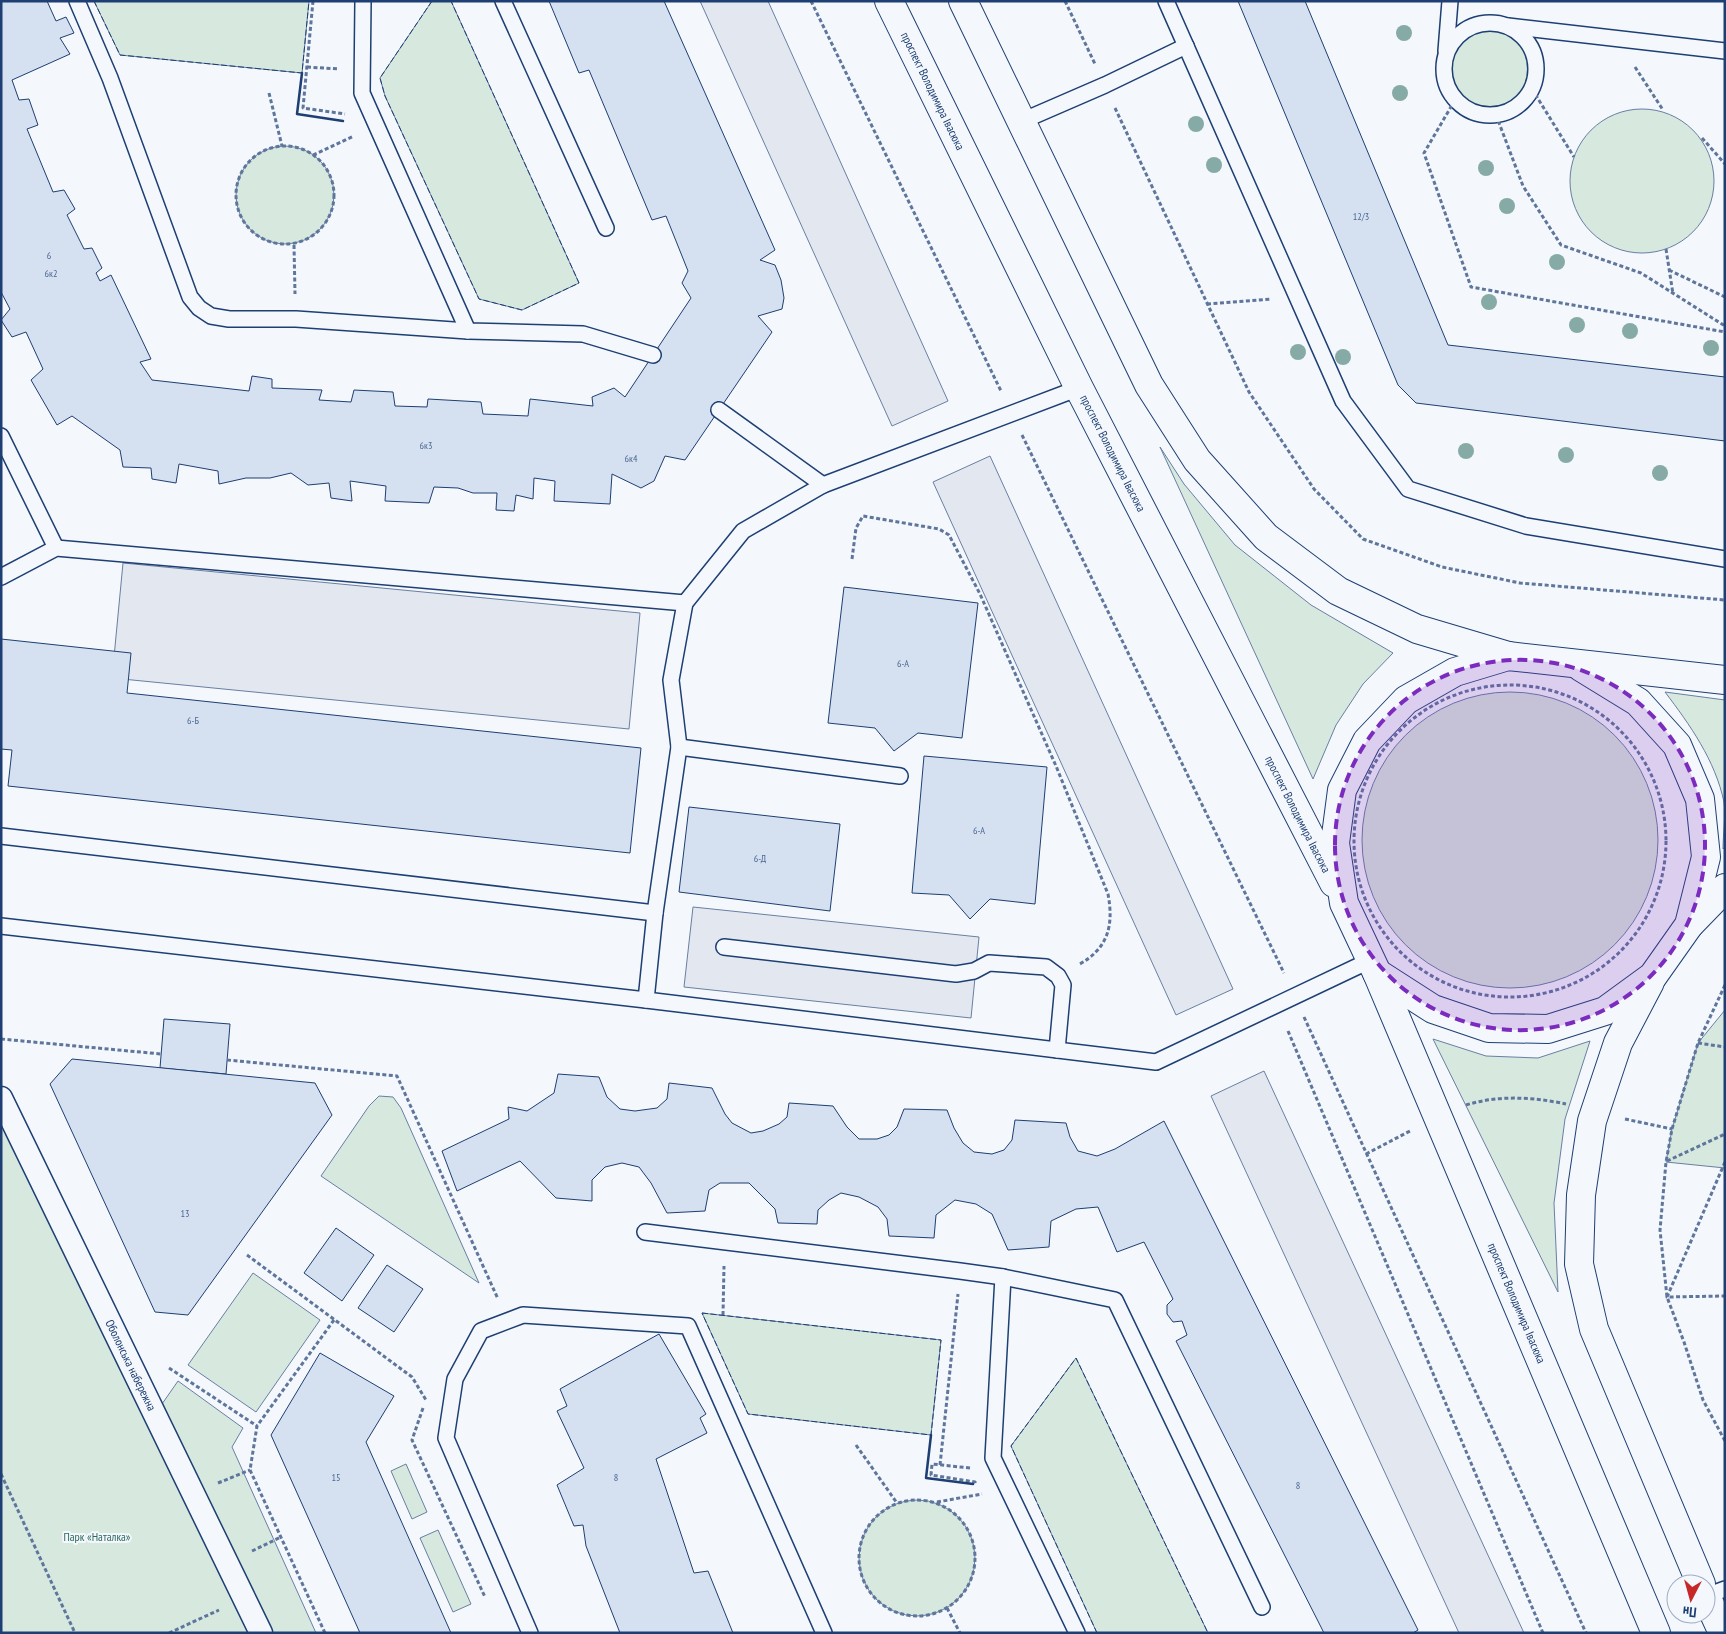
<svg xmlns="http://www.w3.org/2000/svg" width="1726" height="1634" font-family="'PT Sans Narrow',sans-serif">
<rect width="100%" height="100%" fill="#f4f7fb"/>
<g fill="#d7e8df" stroke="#687fa3">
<polygon points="94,1 309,1 302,73 120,55"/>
<polygon points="432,1 451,1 579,283 522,310 479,299 385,96 380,78"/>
<circle cx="1490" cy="69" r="46"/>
<circle cx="1642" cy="181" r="72"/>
<circle cx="285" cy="195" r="49"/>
<polygon points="1160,447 1184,484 1235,545 1311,605 1393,653 1363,684 1336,725 1313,779"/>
<circle cx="1510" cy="840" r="148"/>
<path d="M1665 692 1725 700V847L1723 849C1723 834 1726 816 1724 802 1715 760 1690 725 1665 692Z"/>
<polygon points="1725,1010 1725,1168 1666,1162 1672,1129 1698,1043"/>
<polygon points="1433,1039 1486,1056 1538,1058 1590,1041 1565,1119 1554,1203 1558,1292"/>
<polygon points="379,1096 393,1097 401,1108 479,1283 321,1176 369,1106"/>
<polygon points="1,1123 251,1633 1,1633"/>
<polygon points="253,1273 320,1320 256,1412 188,1365"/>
<polygon points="702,1313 941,1340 931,1435 748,1414"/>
<polygon points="1076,1358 1208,1633 1097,1633 1011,1446"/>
<polygon points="178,1381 243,1428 232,1447 316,1633 272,1633 162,1404"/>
<polygon points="406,1464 427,1512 412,1519 391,1471"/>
<circle cx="917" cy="1558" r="58"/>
<polygon points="438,1530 471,1604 453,1612 420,1538"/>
</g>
<g fill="#e3e8f0" stroke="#687fa3">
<polygon points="700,1 768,1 948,401 892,426"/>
<polygon points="990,456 1233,989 1176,1015 933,482"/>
<polygon points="123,563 640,613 629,729 112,678"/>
<polygon points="693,907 979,937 971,1018 684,987"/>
<polygon points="1264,1071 1524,1633 1459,1633 1211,1096"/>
</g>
<g fill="#d5e0f0" stroke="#1d3f73">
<polygon points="1,1 47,1 56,21 66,17 74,33 60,38 70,54 12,80 19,100 29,99 38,125 27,129 53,192 64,190 75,209 67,215 84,249 92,248 102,268 96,273 100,281 111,275 151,359 140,362 152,380 249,391 252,376 272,379 272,388 322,390 319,400 351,402 354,390 393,392 395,406 427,407 428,399 481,402 483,414 528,416 530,399 593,406 592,397 614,388 625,397 691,298 682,283 688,271 666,216 652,220 589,70 579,73 549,1 664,1 775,250 760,260 775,265 781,280 784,298 782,309 758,316 772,332 685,460 665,456 654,481 641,488 612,474 610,504 554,501 555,481 534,478 533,499 516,495 514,511 496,510 497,493 473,493 458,488 434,487 429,503 385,501 386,486 350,481 352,501 331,498 329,483 308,485 291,473 270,478 246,478 219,484 218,471 179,464 176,483 152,479 151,468 123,467 120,450 72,416 57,425 31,380 43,369 26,332 12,337 1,320 10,309 1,292"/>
<polygon points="1238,1 1305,1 1448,345 1725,377 1725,441 1416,403 1398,385"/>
<polygon points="844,587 978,603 962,738 918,733 894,751 875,728 828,723"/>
<polygon points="1,639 131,653 127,693 641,748 630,853 8,786 12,750 1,749"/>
<polygon points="924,756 1047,767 1035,904 990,899 970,919 949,895 912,893"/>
<polygon points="689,807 840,824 830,911 679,892"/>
<polygon points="164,1019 230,1024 226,1074 160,1068"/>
<polygon points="72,1059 315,1083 332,1115 188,1315 155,1312 50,1084"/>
<polygon points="558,1074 599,1077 607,1097 620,1109 635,1111 657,1108 667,1099 669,1083 712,1088 725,1114 732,1123 751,1133 763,1131 779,1124 787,1117 789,1103 833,1106 847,1127 859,1139 877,1139 889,1135 897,1127 904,1109 947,1110 954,1128 963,1143 974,1152 992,1154 1004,1150 1012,1140 1015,1120 1066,1123 1070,1137 1078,1151 1097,1156 1115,1149 1164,1121 1418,1630 1413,1633 1324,1633 1176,1341 1187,1335 1182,1321 1173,1322 1167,1314 1167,1305 1173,1299 1144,1242 1117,1252 1098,1207 1076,1209 1051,1221 1049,1247 1008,1250 992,1214 976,1204 955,1200 936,1215 934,1238 889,1236 887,1219 878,1207 859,1197 841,1193 829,1200 818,1210 817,1224 778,1223 775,1209 749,1183 720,1183 709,1190 705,1211 667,1213 651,1183 639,1167 622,1163 605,1167 592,1180 592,1201 556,1198 520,1161 457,1191 442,1151 509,1119 508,1107 527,1111 554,1093"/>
<polygon points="336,1228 374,1255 342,1301 304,1273"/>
<polygon points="387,1265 423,1289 394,1332 358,1308"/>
<polygon points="659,1334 706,1414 700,1418 707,1433 656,1459 694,1573 708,1571 733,1633 620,1633 586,1546 583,1525 574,1526 557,1485 584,1468 557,1411 567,1406 560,1389"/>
<polygon points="320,1353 394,1396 366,1442 451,1633 360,1633 271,1435"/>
</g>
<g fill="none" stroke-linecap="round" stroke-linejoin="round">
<g stroke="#1d3f73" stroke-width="18">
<g id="service">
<polyline points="77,1 110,78 190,297 199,308 211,316 229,319 296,319 468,331 583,334 653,355"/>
<polyline points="363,1 362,93 468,331"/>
<polyline points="503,1 606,228"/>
<polyline points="1166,1 1343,401 1408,489 1526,526 1725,559"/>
<circle cx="1490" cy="69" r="46"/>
<polyline points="1508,26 1725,51"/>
<polyline points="1446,51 1450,1"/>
<polyline points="1022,121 1105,85 1186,46"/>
<polyline points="719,410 823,485"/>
<polyline points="1,436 56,548"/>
<polyline points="1,577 56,548 685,603"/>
<polyline points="679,747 900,776"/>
<polyline points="1,836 655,913"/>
<polyline points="1,926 646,1000 1156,1062 1371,960"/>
<polyline points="724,947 956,974 974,971 989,963 1046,967 1058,976 1063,985 1057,1050"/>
<polyline points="646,1000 655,913 679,747 671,680 685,603 743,531 823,485 1079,388"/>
<polyline points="645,1232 960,1271 1003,1277 1115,1300 1262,1607"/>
<polyline points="1003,1277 993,1458 1077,1633"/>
<polyline points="1706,1596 1725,1589"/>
<polyline points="530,1633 446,1438 455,1379 481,1331 523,1315 688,1326 824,1633"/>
</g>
</g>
<g stroke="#1d3f73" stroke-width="25">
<polyline id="pedestrian" points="1,1098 261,1633"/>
</g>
<g stroke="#1d3f73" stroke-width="30">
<g id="secondary">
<polyline points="889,1 1079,388 1334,883"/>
<polyline points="963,1 1149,385 1197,460 1266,537 1338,591 1417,629 1508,656"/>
<polyline points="1690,924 1725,888"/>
<polyline points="1377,973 1433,1009 1489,1028 1548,1029 1605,1011 1653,976 1689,925 1706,857 1700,799 1677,745 1638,702 1581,667"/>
<polyline points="1650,982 1618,1043 1592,1121 1581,1195 1579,1264 1594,1329 1701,1584"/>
<polyline points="1706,1596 1723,1633"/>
<polyline points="1656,1633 1377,973 1344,903 1335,843 1342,790 1367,741 1406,700 1455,672 1508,656 1725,680"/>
</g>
</g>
<g stroke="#5e769c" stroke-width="3" stroke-dasharray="4 2.5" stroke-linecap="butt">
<polyline points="313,1 303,108 345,114"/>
<polyline points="811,1 1001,391"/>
<polyline points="1065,1 1095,64"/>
<polyline points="307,67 339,69"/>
<polyline points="1635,67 1663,110"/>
<polyline points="1532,89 1574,157"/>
<polyline points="269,93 282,146"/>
<polyline points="1455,100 1424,153 1471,287 1725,332"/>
<polyline points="1115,108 1249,392 1314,489 1363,539 1442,567 1520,583 1725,600"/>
<polyline points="1496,115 1523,186 1561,245 1641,273 1725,326"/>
<polyline points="1702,138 1725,164"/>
<circle cx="285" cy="195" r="49"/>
<polyline points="313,155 354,136"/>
<polyline points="294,245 295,294"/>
<polyline points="1666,249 1673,294"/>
<polyline points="1669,270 1725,297"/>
<polyline points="1207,304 1271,299"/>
<polyline points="1022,435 1284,973"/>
<path d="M852 559 856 528 863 516 939 529 949 535 980 594 1056 766 1108 894C1114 926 1108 949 1078 965"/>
<circle cx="1510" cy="841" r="156"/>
<polyline points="1725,985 1698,1043 1672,1129 1666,1162 1660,1230 1667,1297 1684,1342 1703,1400 1725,1441"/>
<polyline points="1304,1017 1586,1633"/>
<polyline points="1288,1031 1543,1633"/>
<polyline points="1,1039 161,1054"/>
<polyline points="1698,1043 1725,1047"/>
<polyline points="227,1060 397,1076 498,1299"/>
<path d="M1466 1105C1498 1095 1533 1097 1566 1104"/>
<polyline points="1625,1119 1672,1129"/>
<polyline points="1366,1154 1410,1131"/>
<polyline points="1667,1161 1725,1134"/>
<polyline points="1725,1162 1667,1297 1725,1296"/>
<polyline points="247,1255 412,1377 426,1400"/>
<polyline points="723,1315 724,1266"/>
<polyline points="169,1368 257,1426"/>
<polyline points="423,1408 412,1440 485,1597"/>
<polyline points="856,1445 897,1503"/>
<polyline points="940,1465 958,1294"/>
<polyline points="970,1468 932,1464 931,1475 975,1482 976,1484"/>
<polyline points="1,1474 75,1633"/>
<polyline points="218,1483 250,1470"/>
<circle cx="917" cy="1558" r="58"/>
<polyline points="937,1502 982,1494"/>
<polyline points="252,1551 281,1537"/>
<polyline points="947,1608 960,1633"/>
<polyline points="169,1633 219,1610"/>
<polyline points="325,1633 250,1470 257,1426 334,1320"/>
</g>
<use href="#service" stroke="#f4f7fb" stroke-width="15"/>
<use href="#pedestrian" stroke="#f4f7fb" stroke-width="22"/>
<use href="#secondary" stroke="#f4f7fb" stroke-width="28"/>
<g stroke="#1d3f73" stroke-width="1" stroke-dasharray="6 2.5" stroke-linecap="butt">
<polyline points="94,1 120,55 302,73 309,1"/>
<polyline points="432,1 380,78 385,96 479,299 522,310 579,283 451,1"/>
<polygon points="702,1313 941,1340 931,1435 748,1414"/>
<polyline points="1097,1633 1011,1446 1076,1358 1208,1633"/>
</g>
<g stroke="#1d3f73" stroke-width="2.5">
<polyline points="302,73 297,114 343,121"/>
<polyline points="931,1435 926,1478 973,1484"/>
</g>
</g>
<g fill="#86aba6">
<circle cx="1404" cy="33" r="8"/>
<circle cx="1400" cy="93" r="8"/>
<circle cx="1196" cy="124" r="8"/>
<circle cx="1214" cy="165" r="8"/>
<circle cx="1486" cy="168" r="8"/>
<circle cx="1507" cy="206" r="8"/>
<circle cx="1557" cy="262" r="8"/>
<circle cx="1489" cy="302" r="8"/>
<circle cx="1577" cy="325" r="8"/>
<circle cx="1630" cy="331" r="8"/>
<circle cx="1711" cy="348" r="8"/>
<circle cx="1298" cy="352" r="8"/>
<circle cx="1343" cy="357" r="8"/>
<circle cx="1466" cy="451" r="8"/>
<circle cx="1566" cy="455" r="8"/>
<circle cx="1660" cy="473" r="8"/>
</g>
<path fill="#7b2cbf" fill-opacity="0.2" stroke="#7b2cbf" stroke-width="4" stroke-dasharray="10 6" stroke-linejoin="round" d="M1335 845a185 185 0 1 1 370 0a185 185 0 1 1-370 0Z"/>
<g text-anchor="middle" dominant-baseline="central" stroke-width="4" stroke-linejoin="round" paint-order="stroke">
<g font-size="10" fill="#4b6792">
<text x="1361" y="216">12/3</text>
<text x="49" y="255">6</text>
<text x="51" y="273">6к2</text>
<text x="426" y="445">6к3</text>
<text x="631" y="458">6к4</text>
<text x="903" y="663">6-А</text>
<text x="193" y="720">6-Б</text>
<text x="979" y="830">6-А</text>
<text x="760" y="858">6-Д</text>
<text x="185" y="1213">13</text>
<text x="336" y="1477">15</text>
<text x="616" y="1477">8</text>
<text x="1298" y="1485">8</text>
</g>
<g font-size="12" fill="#1d3f73" stroke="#f4f7fb">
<text transform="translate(933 91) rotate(64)">проспект Володимира Івасюка</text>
<text transform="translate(1113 453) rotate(63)">проспект Володимира Івасюка</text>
<text transform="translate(1298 814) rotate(63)">проспект Володимира Івасюка</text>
<text transform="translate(1517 1303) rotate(67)">проспект Володимира Івасюка</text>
<text transform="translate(131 1365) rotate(64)">Оболонська набережна</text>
</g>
<g font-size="12" fill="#2c6c60" stroke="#f4f7fb">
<text x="97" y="1536">Парк «Наталка»</text>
</g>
</g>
<rect width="1726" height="1634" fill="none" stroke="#1d3f73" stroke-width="5"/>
<g transform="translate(1691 1599) rotate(186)"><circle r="24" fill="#f4f7fb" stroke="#9eadc5"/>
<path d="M0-4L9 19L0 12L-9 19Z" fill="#c62828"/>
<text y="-8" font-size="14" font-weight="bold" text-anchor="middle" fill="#1d3f73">Пн</text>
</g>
</svg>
